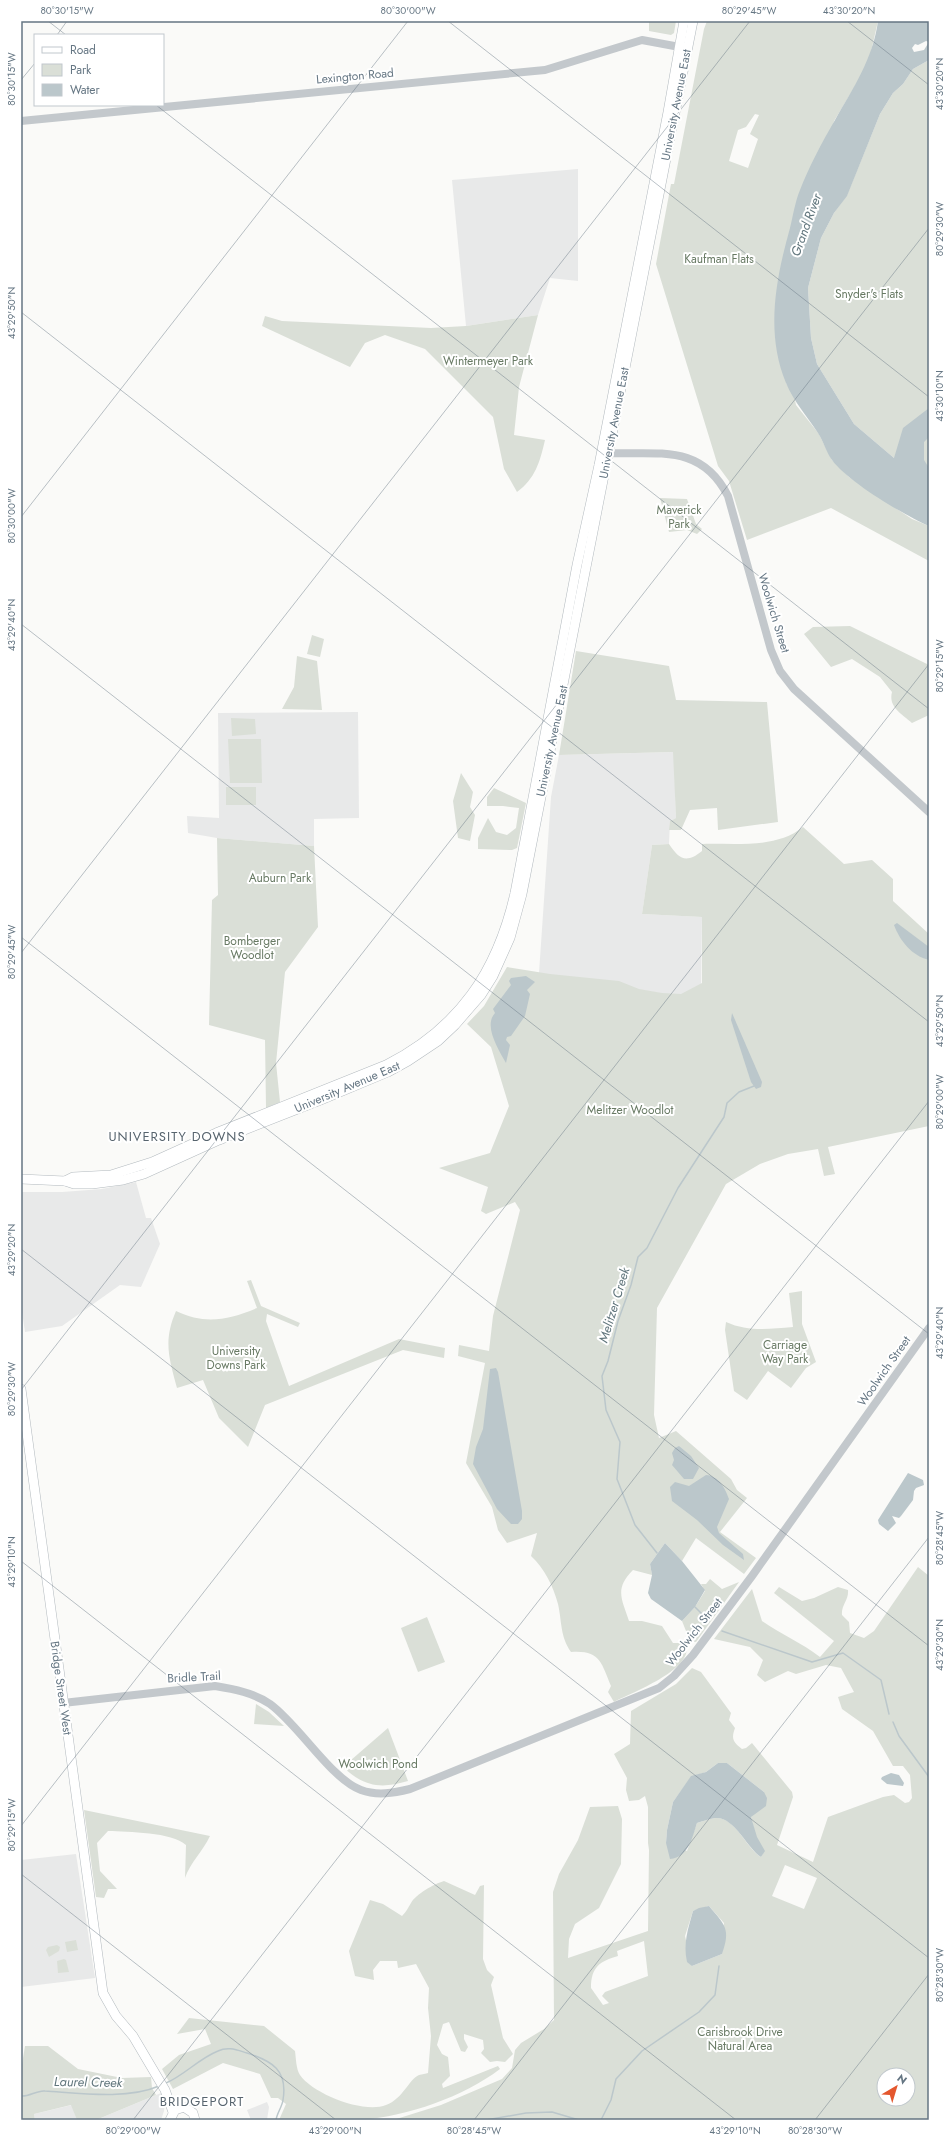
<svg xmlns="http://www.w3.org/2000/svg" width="950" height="2141" font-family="Jost,sans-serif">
<rect width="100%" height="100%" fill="#fafaf8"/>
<g fill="#e8e9e9">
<polygon points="578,169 578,281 550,278 538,315 466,326 452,180"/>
<polygon points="358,712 359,818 314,819 314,846 217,838 188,833 187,816 219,818 218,713"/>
<polygon points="674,752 676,818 670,821 669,844 652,845 642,914 702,917 701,1000 539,973 551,797 559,755"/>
<polygon points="136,1182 146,1218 151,1218 160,1244 141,1287 120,1285 62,1326 25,1332 21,1305 21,1192 62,1192 102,1189"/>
<polygon points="76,1854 95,1978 21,1987 21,1860"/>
<polygon points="161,2093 165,2102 164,2111 161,2120 96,2120"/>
<polygon points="267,2102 269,2107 267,2120 251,2120 247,2110"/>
<polygon points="72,2105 77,2120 35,2120 34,2114"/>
</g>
<g fill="#dadfd7" fill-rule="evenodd">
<polygon points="649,21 676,21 674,33 671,35 649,31"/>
<path d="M707 21H878L870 56 860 78 834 121 786 383 794 396 796 405 819 434 832 460 849 477 912 519 929 526V561L831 508 747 540 729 481 718 466 656 264 671 184H674L704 29ZM755 114 759 115 750 134 758 139 748 168 729 161 738 130 746 127Z"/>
<polygon points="929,60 929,481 894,458 854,424 817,364 811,338 808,288 821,238 834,213 847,195 880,114 893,93 903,84 913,69"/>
<path d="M538 315 519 387 514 435 545 440C540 462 535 479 517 492L504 469 493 417 425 349 385 335 365 343 350 367 262 326 265 316 282 321 431 328 466 326Z"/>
<polygon points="660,498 687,499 696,524 702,529 697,534 687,530 669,532"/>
<path d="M850 626 929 665V715L912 723C902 714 888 707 892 692L880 677 852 659 831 667 804 634 813 627Z"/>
<polygon points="312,635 324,639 320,657 307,654"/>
<polygon points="576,651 669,666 676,700 767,702 778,822 718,830 717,808 690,810 681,830 669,830 670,821 676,818 673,752 559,755"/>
<polygon points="297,656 317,661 322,710 282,709 294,687"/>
<polygon points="231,718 255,719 256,734 232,736"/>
<polygon points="228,739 261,739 262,783 230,783"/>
<polygon points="461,773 473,792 470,807 475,815 470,841 458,838 453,801"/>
<rect x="226" y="787" width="30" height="18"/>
<polygon points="494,788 526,803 517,848 512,850 478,849 478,838 488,818 496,832 507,835 516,828 519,808 503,806 487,806 487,797"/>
<path d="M803 827 844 864 872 860 893 879V901L929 934V1126L828 1147 835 1174 824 1176 818 1149 788 1154 760 1164 726 1184 657 1308 654 1415 659 1438 676 1431 731 1479 737 1490 747 1498 720 1532 756 1558 744 1574 696 1538 682 1561 665 1543 650 1564 652 1575 633 1570C614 1589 622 1599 629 1621H642L662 1626 673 1643H685C698 1668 631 1693 614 1702L608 1692 611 1686C601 1662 600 1650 571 1652 560 1636 562 1622 558 1604 553 1586 545 1569 531 1556L537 1533 507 1543 498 1530 492 1507 466 1463 485 1363 458 1356 459 1345 489 1351 493 1316 520 1210 515 1202 486 1214 481 1211 488 1187 439 1168 490 1153 509 1106 491 1047 467 1024 484 1006 507 967 550 974 619 981 639 989 662 993 681 994 702 983V917L642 914 652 845 669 844C679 859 686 864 702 851V844C735 843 776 849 803 827Z"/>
<polygon points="217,838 314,846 318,927 285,972 276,1063 280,1102 266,1108 265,1040 209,1025 212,900 218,895"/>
<path d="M251 1280 261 1306 300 1323 298 1327 267 1314 266 1321 289 1386 399 1339 445 1348 444 1358 403 1350 265 1405 248 1447 219 1418 203 1380 177 1388C169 1358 163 1341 176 1311 205 1325 228 1320 257 1308L247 1281Z"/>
<path d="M802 1291V1324L816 1362 806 1368 791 1388 768 1371 747 1400 734 1391 725 1330 726 1322C748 1332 769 1329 793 1327L789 1293Z"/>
<path d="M918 1567 929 1576V2120H393L441 2105 502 2079 512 2068 515 2050 521 2043 544 2029 554 2020 553 1892 559 1874 578 1840 590 1807 618 1806 622 1819 621 1864 599 1908 575 1924 569 1939 568 1958 648 1931 649 1850 648 1843V1807L645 1796 639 1800 629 1801 626 1790 627 1778 614 1754 630 1744 631 1711 676 1684 692 1668 701 1672 731 1713 729 1720 735 1728C731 1739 733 1742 742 1749L746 1748 752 1743 792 1792 793 1797 777 1845 813 1862 828 1817 883 1797 894 1795 905 1803 909 1802 912 1798 910 1775 903 1766H893L873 1731 842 1709 838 1697 854 1692 841 1668 826 1665 796 1674 788 1671 765 1682 757 1675 763 1660 750 1647 714 1639 752 1589 762 1621C781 1634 802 1643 820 1657L834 1641 774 1593 779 1587 802 1601 814 1598 838 1587 848 1590C849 1600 841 1605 842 1615L849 1622 850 1633 864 1638 874 1631ZM718 1763H727L764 1792 751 1817 756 1837 764 1851 761 1857C746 1848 735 1816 715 1818 709 1819 703 1821 697 1823L687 1851 666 1843 667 1830 673 1802 691 1777 706 1772ZM785 1865 817 1878 804 1909 772 1896ZM709 1906 724 1923 722 1954 692 1966 685 1936 693 1911ZM644 1941 648 1976 605 1992 602 1996 609 2003 603 2005 591 1988C591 1967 600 1961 618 1956L617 1951ZM884 2075H908V2099H884Z"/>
<polygon points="710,1579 722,1589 739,1582 696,1642 690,1641 682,1621 695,1607 705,1591 701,1584 706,1584"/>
<polygon points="427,1617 445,1662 418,1672 401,1628"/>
<polygon points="256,1704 269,1712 284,1726 254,1724"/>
<path d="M388 1728 408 1781C381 1789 364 1787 343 1767Z"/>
<path d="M84 1810 210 1836C203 1851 190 1863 185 1878L186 1845C172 1832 128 1832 108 1831L97 1843 100 1871 117 1889H108L104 1898 96 1897Z"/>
<path d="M444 1881 475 1895 480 1886 484 1885 483 1959 487 1970 494 1977 491 1985 503 2038 513 2054 505 2062 497 2061 490 2062 481 2053 484 2049 483 2040 464 2034V2039L468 2047 465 2052 461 2051 449 2022 443 2024 437 2045 442 2054 448 2057 450 2076 442 2084 443 2088 498 2066 500 2069C463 2097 408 2116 361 2120 334 2122 306 2120 279 2120L286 2104 278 2098H271L260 2074 223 2063 173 2089 162 2069 179 2055 211 2044 205 2029 177 2034 189 2018 264 2026 295 2051C296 2058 296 2069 300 2075 313 2094 364 2114 386 2105 403 2099 409 2079 419 2075 422 2074 426 2074 428 2073L431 2036 428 2008 429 1988 416 1964 398 1968 397 1961H380L373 1970 374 1980 355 1976 349 1951 370 1900 383 1904 402 1916C406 1912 408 1908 411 1903 416 1894 434 1884 444 1881Z"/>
<polygon points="76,1940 78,1950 67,1952 65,1942"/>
<polygon points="57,1945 60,1947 59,1951 49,1957 46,1950 48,1947"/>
<polygon points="64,1959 66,1960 69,1972 58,1973 57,1961"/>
<polygon points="25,2046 48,2046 78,2069 122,2078 151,2077 152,2088 156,2095 96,2120 77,2120 71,2105 34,2114 35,2120 21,2120 21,2070"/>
</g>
<g fill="#bbc7cb" fill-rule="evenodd">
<path d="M878 21H929V60L913 69 903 84 893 93 880 114 847 196 834 213 821 238 808 288 811 338 817 364 854 424 894 458 903 428 929 408V437L924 442V460L929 468V526C904 515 848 482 832 460 826 452 824 442 818 433 807 416 794 402 786 383 765 333 776 278 790 228 793 216 795 202 800 190 809 167 822 142 835 120 853 88 873 59 878 21ZM926 41 929 42 924 50 914 52 912 48 915 44 918 45Z"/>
<path d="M897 923 929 947V960C912 956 900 941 894 925Z"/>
<path d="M526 976 535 982 527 990 530 994 525 1016 511 1036 507 1037 506 1040 510 1045 506 1063C499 1050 483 1026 495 1013L493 1009 511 985 509 981 511 978Z"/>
<polygon points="732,1013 762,1082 761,1087 756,1089 751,1082 731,1020"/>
<polygon points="496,1368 498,1372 522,1511 522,1519 518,1524 511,1524 497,1509 473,1464 476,1447 483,1429 490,1369"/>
<polygon points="679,1446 691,1456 699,1468 693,1479 684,1479 672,1465 674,1460 672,1453 675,1448"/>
<polygon points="908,1473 923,1480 924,1485 916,1488 914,1491 913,1500 901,1516 899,1518 892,1516 896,1523 888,1531 879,1524 878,1520"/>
<path d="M706 1475C719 1476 725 1488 729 1499L717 1527 719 1533 743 1554 744 1560 723 1545 697 1520 672 1501 670 1487 675 1482 689 1486Z"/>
<polygon points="665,1543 682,1561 705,1590 695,1607 682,1621 651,1599 648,1593 652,1575 650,1564"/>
<path d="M718 1763H727L764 1792 767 1798 766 1806 751 1817 757 1837 765 1851 761 1857C747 1848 734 1816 715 1818 709 1819 703 1821 697 1823 692 1838 689 1857 670 1859L666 1843 667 1830 673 1802 691 1776 706 1772Z"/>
<polygon points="891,1773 899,1775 904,1783 903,1786 887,1784 881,1779 882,1777"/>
<path d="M709 1906C725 1925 731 1929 722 1954L692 1966 687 1962C683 1943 688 1929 693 1911L699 1908Z"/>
</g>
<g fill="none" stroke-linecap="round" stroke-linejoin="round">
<g stroke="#bbc7cb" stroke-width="1.5">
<polyline points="657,1553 635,1525 617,1479 620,1442 606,1410 602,1376 608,1361 618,1321 631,1285 638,1257 647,1248 678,1188 724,1117 727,1103 739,1092 754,1086"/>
<polyline points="695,1607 702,1614"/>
<polyline points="722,1631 812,1662 843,1653 881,1680 889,1714"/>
<polyline points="893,1722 899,1736 929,1777"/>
<path d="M166 2083C185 2075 198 2059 218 2051 228 2046 237 2050 247 2053 272 2061 288 2070 283 2100 282 2107 277 2113 276 2120"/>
<path d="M21 2096C29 2097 37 2090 45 2091 78 2093 127 2100 159 2086"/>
<polyline points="486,2120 526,2113 552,2112 579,2120"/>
<polyline points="601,2120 611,2100 616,2079 642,2051 699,2012 715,1995 719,1966"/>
</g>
<g stroke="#b3babf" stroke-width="10">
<g id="secondary">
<polyline points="21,1179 65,1181 74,1184 92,1184 123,1180 144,1174 219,1140 323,1099 388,1072 408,1061 438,1041 455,1025 481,995 493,976 510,938 522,894 693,21"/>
<path d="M65 1181 73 1177 111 1175 152 1162 216 1133 386 1065C459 1028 497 972 515 893L577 565 599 465 668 112 684 21"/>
<polyline points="21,1389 103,1993 116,2016 133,2036 165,2090 173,2112"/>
<polyline points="170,2120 175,2110 184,2107 193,2113 195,2120"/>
</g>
</g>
<g stroke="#c3c8cc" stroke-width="8">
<polyline points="21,121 545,70 642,40 685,48"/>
<path d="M608 453C658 455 701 443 728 496L771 650 780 671 794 689 929 812"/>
<path d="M63 1703 215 1686C234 1689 254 1693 270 1704 299 1725 331 1779 361 1790 377 1796 394 1793 410 1789L659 1688 674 1676 693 1655 752 1576 929 1328"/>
</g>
<use href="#secondary" stroke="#fff" stroke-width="9"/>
</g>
<path fill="none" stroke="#657683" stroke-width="1" stroke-opacity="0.45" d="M48 21 66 35M448 21 929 397M847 21 929 85M57 35 67 21M21 80 35 63M156 105 929 709M21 312 929 1022M21 517 408 21M21 624 929 1334M21 937 929 1646M21 953 750 21M21 1249 929 1958M21 1390 929 228M21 1561 736 2120M21 1826 929 664M21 1874 336 2120M133 2120 929 1101M474 2120 929 1537M815 2120 929 1974"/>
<g text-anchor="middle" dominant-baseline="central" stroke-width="4" stroke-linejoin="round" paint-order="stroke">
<g font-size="12" fill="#657683" stroke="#fff">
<text transform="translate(355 76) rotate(-5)">Lexington Road</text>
<text transform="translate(676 105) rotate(-79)">University Avenue East</text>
<text transform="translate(614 423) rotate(-79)">University Avenue East</text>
<text transform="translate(774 613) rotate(73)">Woolwich Street</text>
<text transform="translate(552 741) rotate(-78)">University Avenue East</text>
<text transform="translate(347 1087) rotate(-23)">University Avenue East</text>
<text transform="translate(884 1371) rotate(-55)">Woolwich Street</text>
<text transform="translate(694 1632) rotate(-52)">Woolwich Street</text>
<text transform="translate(194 1677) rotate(-3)">Bridle Trail</text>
<text transform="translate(61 1688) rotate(82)">Bridge Street West</text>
</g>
<g font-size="12" fill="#687a64" stroke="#fff">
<text x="719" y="259">Kaufman Flats</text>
<text x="869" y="294">Snyder's Flats</text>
<text x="488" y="361">Wintermeyer Park</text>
<text x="679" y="510">Maverick<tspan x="679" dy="14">Park</tspan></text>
<text x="280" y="878">Auburn Park</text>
<text x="252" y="941">Bomberger<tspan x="252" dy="14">Woodlot</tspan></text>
<text x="630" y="1110">Melitzer Woodlot</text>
<text x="785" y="1345">Carriage<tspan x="785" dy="14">Way Park</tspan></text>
<text x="236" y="1351">University<tspan x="236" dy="14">Downs Park</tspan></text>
<text x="378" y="1764">Woolwich Pond</text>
<text x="740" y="2032">Carisbrook Drive<tspan x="740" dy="14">Natural Area</tspan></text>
</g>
<g font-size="13" font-style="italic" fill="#60757c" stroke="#fff">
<text transform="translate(806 225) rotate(-70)">Grand River</text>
<text transform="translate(614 1305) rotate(-73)">Melitzer Creek</text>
<text transform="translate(88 2082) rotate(1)">Laurel Creek</text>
</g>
<g font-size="13" letter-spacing="1" fill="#57646e" stroke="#fff">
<text x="177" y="1136">UNIVERSITY DOWNS</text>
<text x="202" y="2101">BRIDGEPORT</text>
</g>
</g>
<rect width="950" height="2141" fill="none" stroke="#ffffff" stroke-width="44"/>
<rect x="34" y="34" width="130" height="72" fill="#ffffff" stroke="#c1c8cd"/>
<rect x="42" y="47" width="20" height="6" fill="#ffffff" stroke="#c1c8cd"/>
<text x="70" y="54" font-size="12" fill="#657683">Road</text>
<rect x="42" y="64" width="20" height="12" fill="#dadfd7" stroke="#c1c8cd"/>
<text x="70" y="74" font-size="12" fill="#657683">Park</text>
<rect x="42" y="84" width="20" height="12" fill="#bbc7cb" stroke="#c1c8cd"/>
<text x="70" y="94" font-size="12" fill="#657683">Water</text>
<g transform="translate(896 2087) rotate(38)"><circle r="19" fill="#ffffff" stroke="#c1c8cd"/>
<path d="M0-3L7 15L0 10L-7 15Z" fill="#e4572e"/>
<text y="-6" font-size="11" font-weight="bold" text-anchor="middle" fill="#657683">N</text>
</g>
<rect x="22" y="22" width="906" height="2097" fill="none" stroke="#657683" stroke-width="1.5"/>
<g font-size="10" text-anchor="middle" fill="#657683">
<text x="67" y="14">80°30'15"W</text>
<text x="408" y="14">80°30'00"W</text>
<text x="749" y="14">80°29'45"W</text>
<text x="849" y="14">43°30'20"N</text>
<text transform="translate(11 79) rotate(-90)" y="4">80°30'15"W</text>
<text transform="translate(939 84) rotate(-90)" y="4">43°30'20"N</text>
<text transform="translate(939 229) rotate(-90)" y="4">80°29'30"W</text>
<text transform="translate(11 313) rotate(-90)" y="4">43°29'50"N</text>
<text transform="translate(939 396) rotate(-90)" y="4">43°30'10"N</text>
<text transform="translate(11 516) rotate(-90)" y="4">80°30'00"W</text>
<text transform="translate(11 625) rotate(-90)" y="4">43°29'40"N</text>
<text transform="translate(939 666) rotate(-90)" y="4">80°29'15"W</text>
<text transform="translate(11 952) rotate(-90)" y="4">80°29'45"W</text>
<text transform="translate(939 1021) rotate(-90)" y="4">43°29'50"N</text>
<text transform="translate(939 1102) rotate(-90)" y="4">80°29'00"W</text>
<text transform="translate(11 1250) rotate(-90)" y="4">43°29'20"N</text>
<text transform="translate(939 1333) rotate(-90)" y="4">43°29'40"N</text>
<text transform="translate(11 1389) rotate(-90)" y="4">80°29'30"W</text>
<text transform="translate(939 1538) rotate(-90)" y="4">80°28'45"W</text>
<text transform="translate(11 1562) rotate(-90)" y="4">43°29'10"N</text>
<text transform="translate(939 1645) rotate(-90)" y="4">43°29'30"N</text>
<text transform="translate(11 1825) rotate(-90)" y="4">80°29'15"W</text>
<text transform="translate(939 1975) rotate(-90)" y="4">80°28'30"W</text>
<text x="133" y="2134">80°29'00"W</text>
<text x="335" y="2134">43°29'00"N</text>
<text x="474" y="2134">80°28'45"W</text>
<text x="735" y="2134">43°29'10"N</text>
<text x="815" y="2134">80°28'30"W</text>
</g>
</svg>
